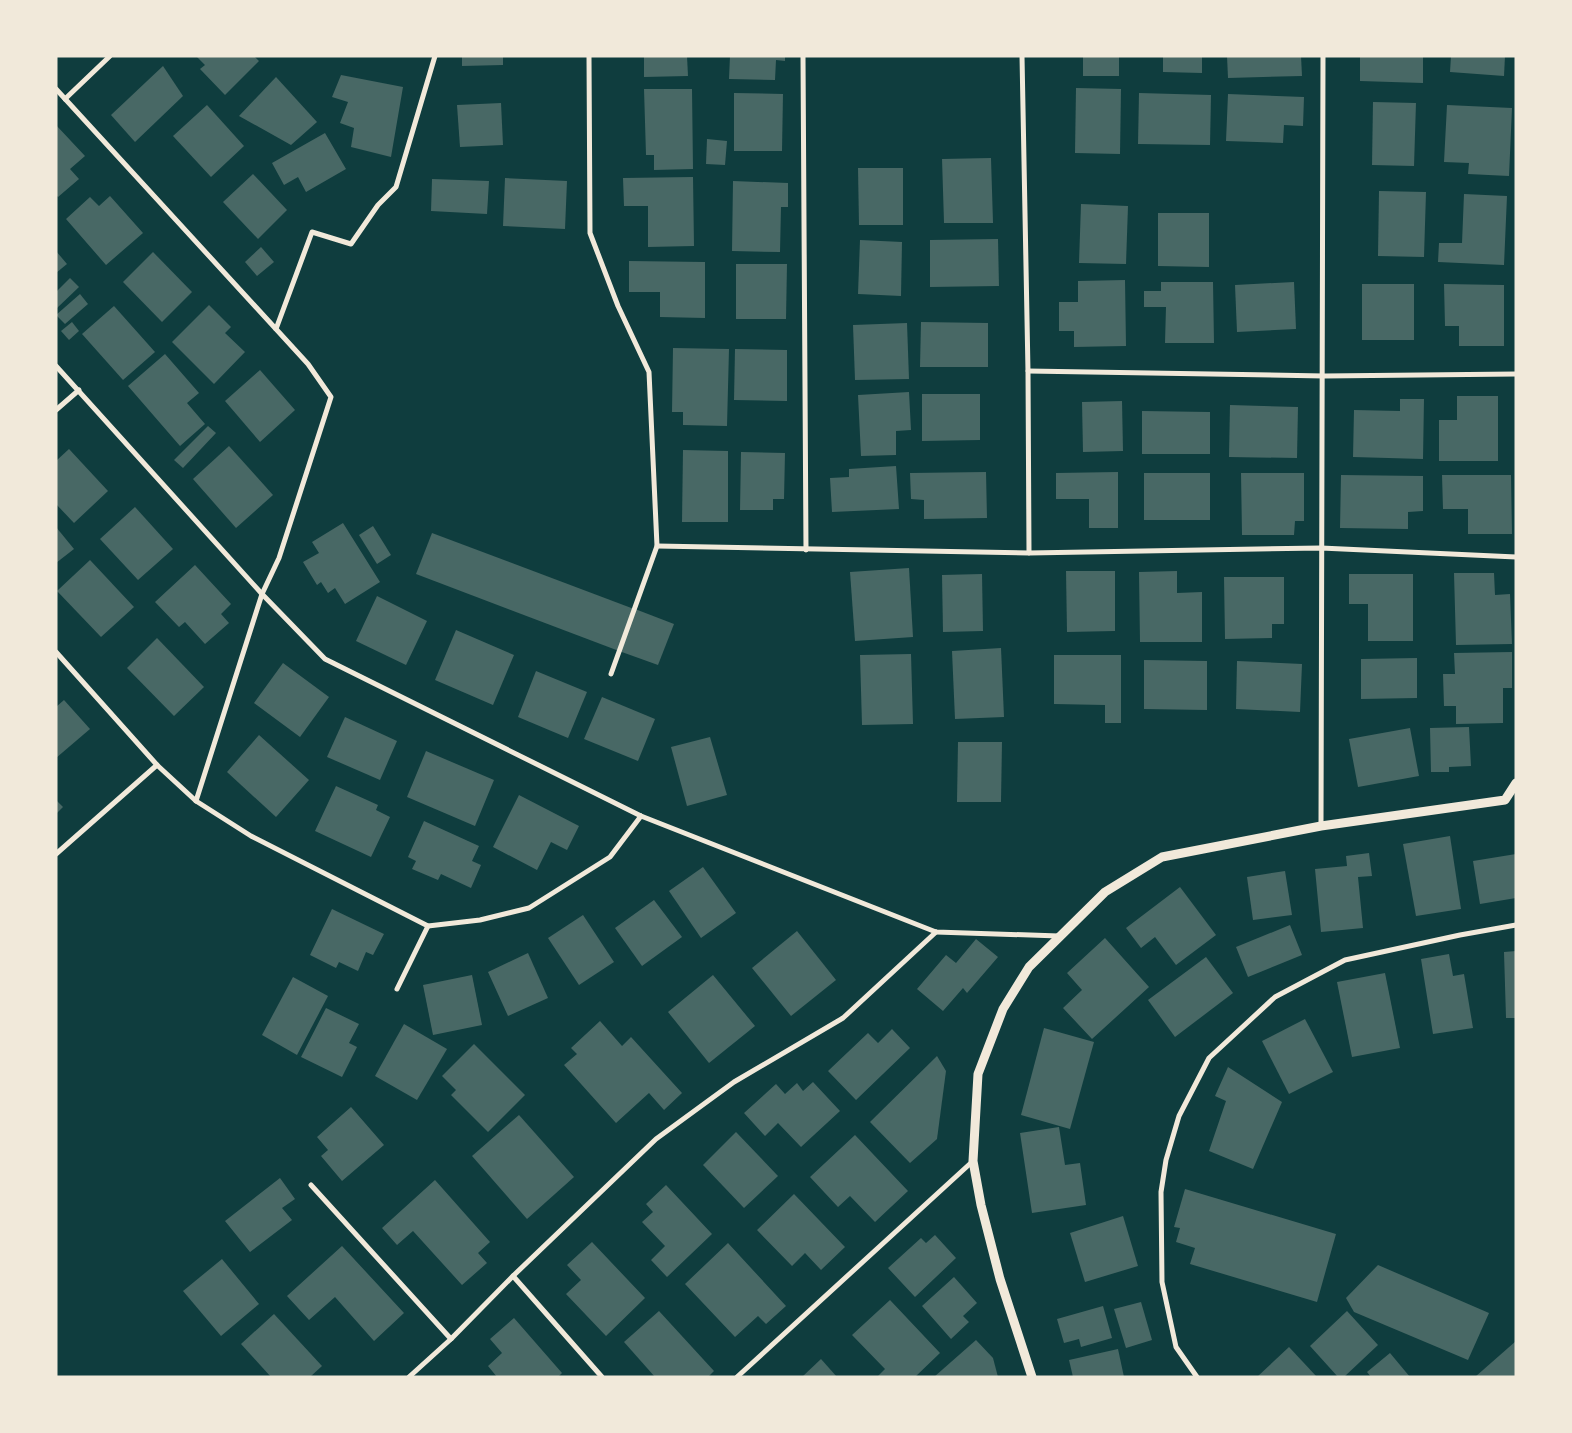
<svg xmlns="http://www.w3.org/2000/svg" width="1572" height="1433" font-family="'Alegreya Sans',sans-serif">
<rect width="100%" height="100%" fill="#0f3d3e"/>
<g fill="#486865">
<polygon points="196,56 254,56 259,61 225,95 200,69 205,65"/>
<polygon points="462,56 503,56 503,65 462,66"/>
<polygon points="644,56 687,56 688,76 644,77"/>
<polygon points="730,56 785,56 785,61 776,60 775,80 729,79"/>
<rect x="1083" y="56" width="36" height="20"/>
<polygon points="1163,56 1202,56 1202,73 1163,72"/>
<polygon points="1227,56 1301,56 1302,76 1228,78"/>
<polygon points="1360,56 1423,56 1423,83 1360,81"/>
<polygon points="1451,56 1505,56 1504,76 1450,72"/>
<polygon points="163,66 183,96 135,142 111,115"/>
<polygon points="341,75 403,87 391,157 351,147 354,128 340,123 348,102 332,97"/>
<polygon points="276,77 317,122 291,145 239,116"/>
<polygon points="1076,88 1121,89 1120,154 1075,153"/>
<polygon points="644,89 692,89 693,169 654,170 654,155 646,155"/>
<polygon points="734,93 783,94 782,151 734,151"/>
<polygon points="1139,93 1211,95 1210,145 1138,144"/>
<polygon points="1228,94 1304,97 1303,126 1284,125 1283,143 1226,141"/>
<polygon points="1373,102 1416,103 1414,166 1372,165"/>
<polygon points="501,103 503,145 460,147 457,105"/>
<polygon points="207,105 244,146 211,177 173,136"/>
<polygon points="1447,105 1512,108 1509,176 1468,174 1469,163 1444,162"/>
<polygon points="56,125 85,156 70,169 79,179 58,197 56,195"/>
<polygon points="325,133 346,169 306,192 298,177 284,185 272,163"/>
<polygon points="707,139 727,141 725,165 706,164"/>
<polygon points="991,158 993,223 944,223 942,159"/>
<polygon points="858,168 903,168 903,225 859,225"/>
<polygon points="253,174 287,210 258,239 223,202"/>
<polygon points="693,177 694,246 648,247 648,206 624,206 623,178"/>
<polygon points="505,178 567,181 565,229 503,226"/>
<polygon points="432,179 489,181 487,214 431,211"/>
<polygon points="733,181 788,183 788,207 781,207 780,252 732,251"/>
<polygon points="1379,191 1426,192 1424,257 1378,256"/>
<polygon points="1464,194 1507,196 1504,265 1438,262 1439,243 1462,243"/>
<polygon points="110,196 143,233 106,265 66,219 90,197 99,206"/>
<polygon points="1081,204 1128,206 1126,264 1079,263"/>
<polygon points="1158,213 1209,213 1209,267 1158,266"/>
<polygon points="998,239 999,286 930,287 930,240"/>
<polygon points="860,240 902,242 901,296 858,294"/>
<polygon points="261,247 274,262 257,276 245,262"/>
<polygon points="56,251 67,264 56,273"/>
<polygon points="153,252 192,292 162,322 123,282"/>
<polygon points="629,261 705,262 705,318 660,317 660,292 629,292"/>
<polygon points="736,264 787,264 786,319 736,319"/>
<polygon points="70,278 79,287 56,309 56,292"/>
<polygon points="1125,280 1126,346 1074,347 1074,331 1059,331 1059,302 1078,302 1078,281"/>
<polygon points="1161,282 1213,282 1214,343 1165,343 1166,307 1144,307 1144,291 1161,291"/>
<polygon points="1294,282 1296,329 1237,332 1235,285"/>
<rect x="1362" y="284" width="52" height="56"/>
<polygon points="1444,284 1504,285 1504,346 1459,346 1459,326 1445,326"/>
<polygon points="80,294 88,304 65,324 56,315"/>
<polygon points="209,305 231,327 225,333 245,352 214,384 172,342"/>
<polygon points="114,306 155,352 123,380 82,334"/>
<polygon points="72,322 79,331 69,340 61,331"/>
<polygon points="921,322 988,323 988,367 920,367"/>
<polygon points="907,323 909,379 855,380 853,325"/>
<polygon points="673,348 729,349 727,426 683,425 683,412 672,412"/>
<polygon points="735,349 787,350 787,401 734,400"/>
<polygon points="165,354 199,393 187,403 205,424 180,446 128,386"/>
<polygon points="260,370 295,410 260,442 225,401"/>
<polygon points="909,392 911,430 896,431 896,455 861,456 858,395"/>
<polygon points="922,394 980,394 980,440 922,441"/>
<polygon points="1457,396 1498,396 1498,461 1439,461 1439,420 1457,420"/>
<polygon points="1400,399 1424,399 1423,459 1353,457 1354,410 1400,411"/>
<polygon points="1122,401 1123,451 1083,452 1082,402"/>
<polygon points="1230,405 1298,407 1297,458 1229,457"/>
<polygon points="1142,411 1210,412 1210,454 1142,454"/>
<polygon points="208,426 216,433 183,468 174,460"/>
<polygon points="229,446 273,495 236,528 193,479"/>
<polygon points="69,449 108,491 74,523 56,504 56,461"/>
<polygon points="683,450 728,451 728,522 682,522"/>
<polygon points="741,452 785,453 784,499 773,499 773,510 740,510"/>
<polygon points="896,466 899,509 832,512 830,478 849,477 849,469"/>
<polygon points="986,472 987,518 924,519 924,500 911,499 910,473"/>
<polygon points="1118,472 1118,528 1089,528 1089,499 1056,499 1056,473"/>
<rect x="1144" y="473" width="66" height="47"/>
<polygon points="1241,473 1304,473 1304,521 1295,521 1294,535 1242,535"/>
<polygon points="1341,475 1423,476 1423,511 1408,512 1408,529 1340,528"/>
<polygon points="1442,475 1511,475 1512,534 1468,534 1468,509 1443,509"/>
<polygon points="135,507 173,549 138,580 100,539"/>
<polygon points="343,523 380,582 345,604 335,588 328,593 321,582 317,585 303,562 319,553 312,542"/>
<polygon points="373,526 391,555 377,564 359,535"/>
<polygon points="56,527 74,549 56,563"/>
<polygon points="432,533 634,609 619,651 416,574"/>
<polygon points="90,560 134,607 101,637 57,591"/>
<polygon points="195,565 231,604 221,614 229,623 205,644 185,622 179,627 155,602"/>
<polygon points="909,568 913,637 855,641 850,572"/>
<polygon points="1066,571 1115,571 1115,631 1067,632"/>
<polygon points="1177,571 1177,593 1202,592 1202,642 1140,642 1139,572"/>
<polygon points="1454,573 1494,573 1495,595 1510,594 1512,644 1456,645"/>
<polygon points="982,574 983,631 943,632 942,575"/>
<polygon points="1349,574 1413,574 1413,641 1368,641 1368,604 1349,604"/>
<polygon points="1224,577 1284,577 1284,624 1272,624 1272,638 1225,639"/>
<polygon points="377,596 427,621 406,665 356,641"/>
<polygon points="635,609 674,624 658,665 619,651"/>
<polygon points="456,630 514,655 493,705 435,680"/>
<polygon points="157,638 204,687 174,716 127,668"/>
<polygon points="1001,648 1004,717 955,719 952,651"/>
<polygon points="1512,652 1512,688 1503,688 1503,723 1456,724 1456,706 1444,706 1443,674 1455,674 1454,653"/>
<polygon points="911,654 913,724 862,725 860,655"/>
<polygon points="1054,655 1121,655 1121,723 1105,723 1105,705 1054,704"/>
<polygon points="1417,658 1417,698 1361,699 1361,659"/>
<polygon points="1144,660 1207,661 1207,710 1144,709"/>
<polygon points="1237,661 1302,664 1300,712 1236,709"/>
<polygon points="283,663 329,697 300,737 254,703"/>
<polygon points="536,671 587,692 568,738 518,717"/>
<polygon points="602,697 655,719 638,761 584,739"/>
<polygon points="64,700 90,729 56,758 56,707"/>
<polygon points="345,717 397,741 380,780 327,757"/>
<polygon points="1469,727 1471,766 1449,767 1449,772 1431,772 1430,728"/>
<polygon points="1410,728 1419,776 1358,787 1349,739"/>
<polygon points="259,735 309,780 276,817 227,772"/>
<polygon points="710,737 727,795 687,806 671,747"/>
<polygon points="958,742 1002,742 1001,802 957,802"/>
<polygon points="426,751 494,780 475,826 407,797"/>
<polygon points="336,786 378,805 376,810 390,817 371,857 315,831"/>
<polygon points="519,795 579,826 567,850 551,842 537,870 493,847"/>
<polygon points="56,800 63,807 56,814"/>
<polygon points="424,821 479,846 472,861 481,865 471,888 441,874 438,880 412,869 416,861 408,857"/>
<polygon points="1450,836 1461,909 1416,916 1403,844"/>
<polygon points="1369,853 1372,876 1358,877 1363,928 1321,932 1315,869 1347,866 1346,856"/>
<polygon points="1516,854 1516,898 1480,904 1473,861"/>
<polygon points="703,867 736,913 701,938 669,891"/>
<polygon points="1285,871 1292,915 1253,920 1247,877"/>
<polygon points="1180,887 1216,935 1176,965 1155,937 1141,948 1126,928"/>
<polygon points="654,900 682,937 642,966 615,928"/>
<polygon points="332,909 384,934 373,955 366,952 358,971 339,962 336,968 310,955"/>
<polygon points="583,915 614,962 579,985 548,938"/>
<polygon points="1290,925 1302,955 1248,977 1236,947"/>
<polygon points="797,931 836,980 791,1016 752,968"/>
<polygon points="1105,938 1149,987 1092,1039 1063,1008 1082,990 1067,973"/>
<polygon points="976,939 998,957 967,993 963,988 943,1011 917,989 946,955 956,963"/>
<polygon points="1516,951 1516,1018 1506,1018 1504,952"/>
<polygon points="528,953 548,998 508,1016 488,972"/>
<polygon points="1449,954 1453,976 1464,974 1473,1028 1433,1034 1421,959"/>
<polygon points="1206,957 1233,993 1175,1037 1148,1000"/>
<polygon points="1385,973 1400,1048 1352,1057 1337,982"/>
<polygon points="472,975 482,1025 433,1035 423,985"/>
<polygon points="713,975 755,1026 709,1063 668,1012"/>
<polygon points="293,977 328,996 297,1055 262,1035"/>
<polygon points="326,1008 359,1024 349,1043 357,1047 342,1077 301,1057"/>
<polygon points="1305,1019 1333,1072 1289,1094 1262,1041"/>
<polygon points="600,1021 622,1046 631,1037 682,1093 664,1110 649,1093 616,1123 564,1065 577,1054 571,1048"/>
<polygon points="404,1024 447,1049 417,1100 375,1076"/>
<polygon points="1044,1028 1094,1042 1070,1129 1021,1115"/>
<polygon points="892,1029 910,1048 856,1100 828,1071 868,1033 878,1043"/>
<polygon points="474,1044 525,1095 488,1132 451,1095 456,1090 442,1076"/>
<polygon points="937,1056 946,1071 937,1139 910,1163 870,1122"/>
<polygon points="1228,1067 1282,1102 1253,1169 1209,1151 1226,1101 1215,1096"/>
<polygon points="813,1082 840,1111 801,1147 778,1123 765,1136 744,1113 776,1084 785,1094 797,1083 803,1091"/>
<polygon points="351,1107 384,1145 342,1181 321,1156 328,1150 317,1137"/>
<polygon points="519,1115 574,1177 527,1219 472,1156"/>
<polygon points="1059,1127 1065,1165 1080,1163 1086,1205 1032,1213 1020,1133"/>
<polygon points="736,1132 778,1176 744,1208 703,1165"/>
<polygon points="855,1135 908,1191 875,1222 850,1196 838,1207 810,1177"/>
<polygon points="280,1178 295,1199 282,1208 292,1220 250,1252 225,1221"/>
<polygon points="435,1180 490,1242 478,1253 487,1263 462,1285 413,1231 397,1245 382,1228"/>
<polygon points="666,1185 712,1234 667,1277 651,1260 665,1246 642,1222 653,1212 646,1204"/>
<polygon points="1185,1189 1336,1234 1317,1302 1190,1264 1195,1248 1176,1242 1180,1228 1174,1227"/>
<polygon points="794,1194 845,1247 821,1270 805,1253 792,1266 757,1230"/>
<polygon points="1123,1216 1138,1266 1085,1282 1070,1233"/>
<polygon points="935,1235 956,1258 915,1297 888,1268 921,1238 926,1243"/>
<polygon points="592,1242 645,1298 606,1336 566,1294 581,1280 567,1265"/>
<polygon points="728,1243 786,1306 766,1324 758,1316 735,1337 685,1284"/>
<polygon points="342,1246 404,1313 374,1341 335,1297 309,1320 287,1296"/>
<polygon points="222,1259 259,1304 221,1336 183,1291"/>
<polygon points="1378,1265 1489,1313 1468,1360 1354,1312 1346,1298"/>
<polygon points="954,1277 977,1303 963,1316 969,1322 951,1339 922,1306"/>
<polygon points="890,1300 940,1353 915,1377 877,1377 885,1369 852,1335"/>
<polygon points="1141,1302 1152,1340 1126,1348 1114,1309"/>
<polygon points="1103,1306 1112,1338 1081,1347 1079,1339 1064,1343 1057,1319"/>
<polygon points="659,1311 714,1371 708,1377 655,1377 624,1342"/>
<polygon points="1347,1311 1378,1345 1344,1377 1338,1377 1310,1346"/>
<polygon points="274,1314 322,1366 310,1377 271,1377 241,1344"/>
<polygon points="514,1318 562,1373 558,1377 497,1377 488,1366 502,1353 490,1339"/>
<polygon points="976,1340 993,1358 998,1377 934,1377"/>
<polygon points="1516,1341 1516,1377 1475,1377"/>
<polygon points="1289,1347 1317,1377 1257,1377"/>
<polygon points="1118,1349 1124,1377 1073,1377 1069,1360"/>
<polygon points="1390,1353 1410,1377 1371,1377 1367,1372"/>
<polygon points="821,1359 837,1377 802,1377"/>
</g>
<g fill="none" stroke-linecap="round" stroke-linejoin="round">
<g stroke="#f1e9da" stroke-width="5">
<polyline points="589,56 590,233 618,306 649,372 657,546 611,674"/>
<polyline points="803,56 806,550"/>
<polyline points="1022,56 1028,371 1029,553"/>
<polyline points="56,89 308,364 331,397 279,558 262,594 196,801"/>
<polyline points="65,99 110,56"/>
<polyline points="276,329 312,232 351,244 378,205 396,187 435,56"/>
<polyline points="56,366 262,594 325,659 641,816 936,932 1059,936"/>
<polyline points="1028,371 1324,376 1516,374"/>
<polyline points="56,410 79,390"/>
<polyline points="657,546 1029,553 1321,548 1516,557"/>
<polyline points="56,652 157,765 196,801 251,836 428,926 480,920 529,908 610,857 641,816"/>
<path d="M1321 826C1321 570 1324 313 1323 56"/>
<polyline points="56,854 157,765"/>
<polyline points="397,989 428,926"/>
<polyline points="311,1185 451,1339"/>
<polyline points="513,1276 602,1377"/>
<polyline points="409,1377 451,1339 513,1276 656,1139 734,1082 843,1018 936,932"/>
<polyline points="737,1377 973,1161"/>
<polyline points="1197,1377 1176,1347 1162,1282 1161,1192 1166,1160 1179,1116 1209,1058 1275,997 1345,960 1460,935 1516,925"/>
</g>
<polyline stroke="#f1e9da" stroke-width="9" points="1032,1377 1000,1279 981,1205 973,1161 978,1074 1003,1009 1029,967 1105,892 1162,857 1321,826 1505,800 1516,783"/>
</g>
<rect width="1572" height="1433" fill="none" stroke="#f1e9da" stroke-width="115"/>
</svg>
